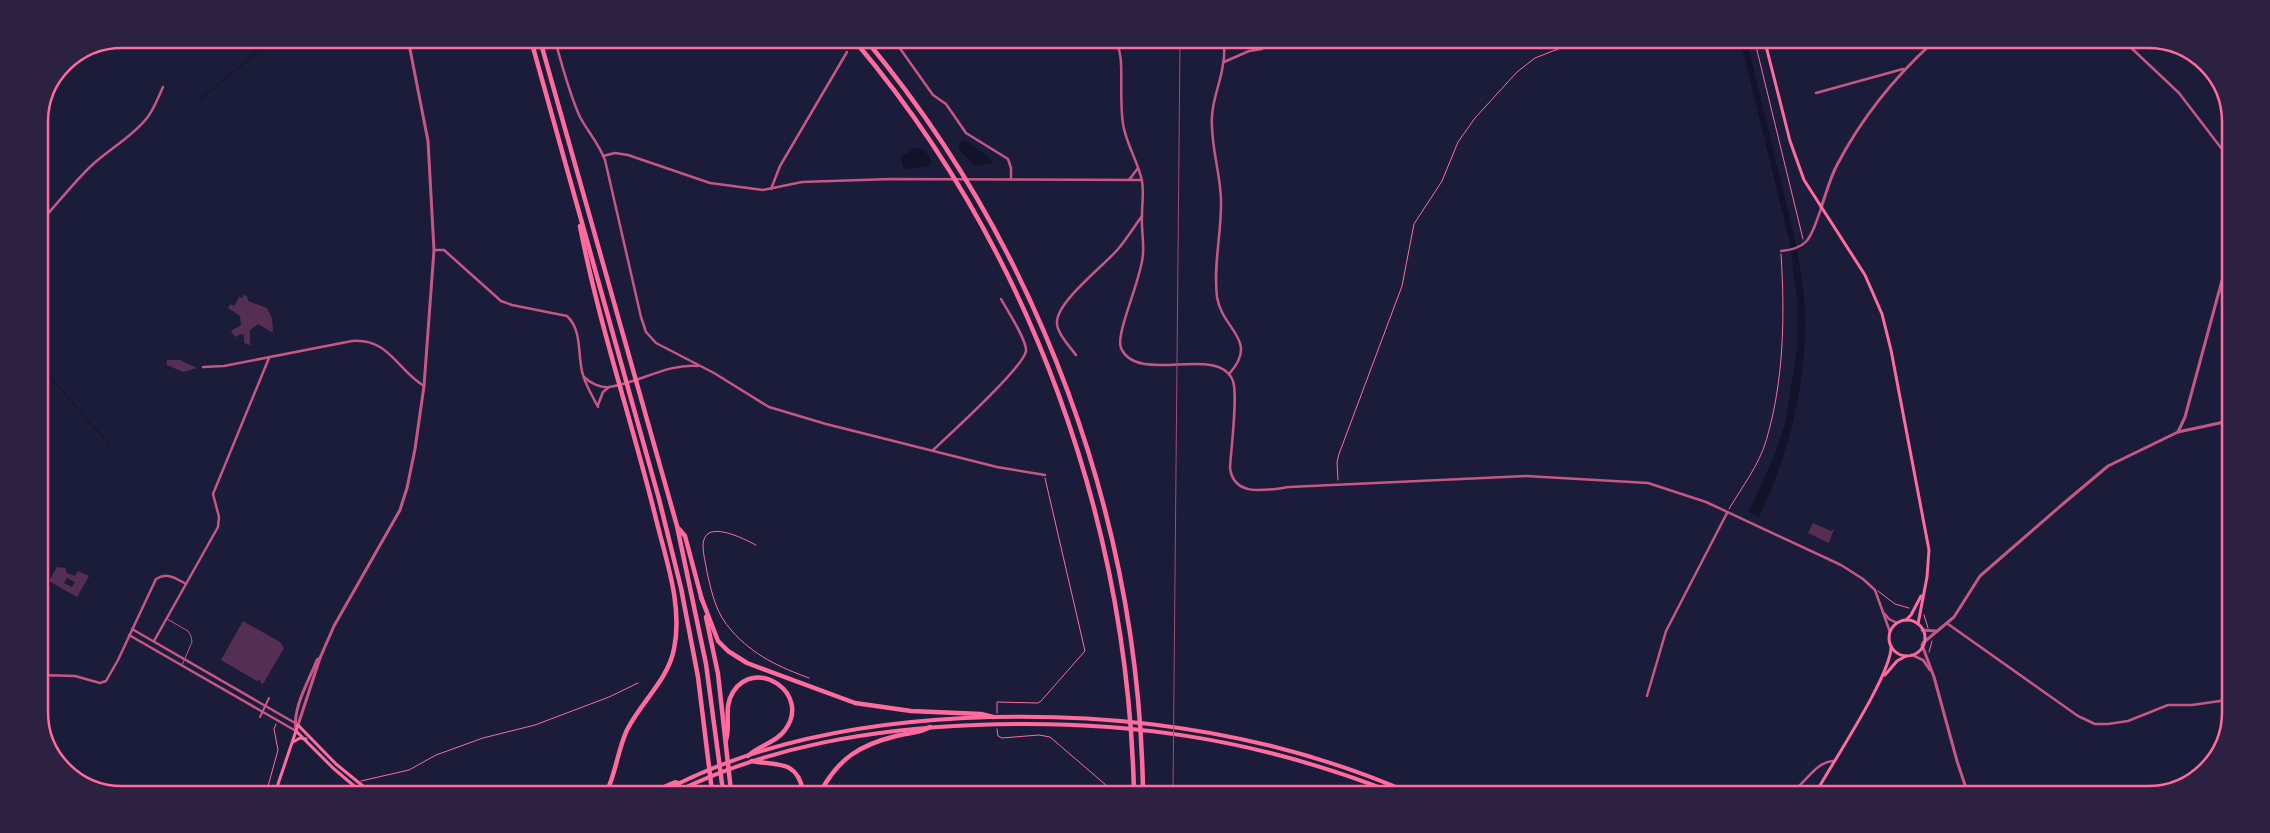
<svg xmlns="http://www.w3.org/2000/svg" width="2270" height="833" font-family="'Zilla Slab',serif">
<rect width="100%" height="100%" fill="#1b1b3a"/>
<g fill="#12122b">
<path d="M1741 42H1747C1758 88 1769 133 1780 178 1790 218 1800 256 1804 297 1810 371 1791 451 1759 517L1749 512 1776 452 1786 420 1797 348V299L1790 244Z"/>
<polygon points="965,140 991,159 993,163 974,166 958,148 960,142"/>
<path d="M915 148H920C926 151 932 158 930 166L908 169 903 167 901 157Z"/>
</g>
<g fill="none" stroke-linecap="round" stroke-linejoin="round">
<g stroke="#12122b" stroke-width="1">
<polyline points="196,103 273,39"/>
<polyline points="39,364 43,369"/>
<polyline points="45,371 109,444"/>
<polyline points="118,455 122,459"/>
</g>
</g>
<g fill="#542f53" fill-rule="evenodd">
<polygon points="244,295 247,296 248,301 267,308 272,318 273,331 271,332 258,324 250,330 250,345 244,343 244,335 241,334 235,337 231,331 241,325 240,316 228,308 230,304 234,306 239,297 242,298"/>
<polygon points="167,360 180,360 197,368 183,372 167,365"/>
<polygon points="1813,523 1831,531 1834,529 1829,543 1808,533"/>
<path d="M57 567 65 568 67 573 75 576 78 571 89 576 77 597 49 581ZM67 578 75 582 72 587 64 583Z"/>
<polygon points="243,621 280,642 284,648 263,684 260,683 261,680 257,681 221,660"/>
</g>
<g fill="none" stroke-linecap="round" stroke-linejoin="round">
<g stroke="#ff6b9d" stroke-width="1">
<polyline points="1755,42 1803,239"/>
<polyline points="1338,480 1337,462 1339,454 1402,286 1414,224 1442,181 1458,142 1475,118 1517,72 1535,58 1563,47 1571,42"/>
<path d="M1729 509C1742 487 1759 465 1766 441 1784 381 1785 316 1781 254"/>
<path d="M756 545C744 539 703 517 703 546 703 555 706 564 707 572 712 594 716 614 732 631 753 655 779 667 809 678"/>
<polyline points="1878,591 1895,604 1909,608"/>
<polyline points="1924,615 1928,628"/>
<polyline points="1929,652 1932,641"/>
<polyline points="997,713 997,702 1038,703 1041,701 1085,651 1045,478"/>
<polyline points="997,729 998,736 1002,738 1039,735 1050,737 1114,792"/>
<polyline points="361,781 409,770 436,755 483,738 535,725 609,697 638,683"/>
<polyline points="267,790 278,750 274,729 276,724"/>
</g>
<polyline stroke="#c65784" stroke-width="1" points="167,619 188,631 191,636 192,642 182,665"/>
<polyline stroke="#c65784" stroke-width="2" points="260,717 269,698"/>
<g stroke="#c65784" stroke-width="2.5">
<path d="M555 40C562 65 569 93 580 117 588 132 599 144 605 160L641 317 646 332 656 343 714 373 769 407 826 424 997 467 1045 475"/>
<polyline points="894,40 933,95 946,104 966,133 1008,159 1011,168 1011,179"/>
<path d="M1118 41C1118 48 1121 56 1121 63 1122 83 1120 104 1123 124 1126 144 1138 161 1142 181 1144 193 1142 204 1142 215 1141 228 1144 240 1143 253 1143 276 1115 333 1121 348 1137 386 1219 343 1233 381 1238 396 1231 449 1230 468 1234 498 1267 490 1289 487L1526 476 1648 483 1706 502 1841 565 1863 579 1875 590 1890 632"/>
<path d="M1224 41C1224 49 1225 56 1223 64 1221 82 1213 97 1212 116 1210 143 1220 171 1221 199 1222 232 1213 264 1217 297 1222 330 1260 340 1229 374"/>
<polyline points="2126,43 2179,93 2231,161"/>
<polyline points="1224,62 1249,51 1262,49"/>
<polyline points="1816,93 1903,69"/>
<polyline points="603,156 615,153 628,155 710,183 763,190 802,182 891,179 1142,180"/>
<polyline points="1129,180 1138,168"/>
<polyline points="771,189 780,166 847,52"/>
<path d="M39 223C57 205 72 184 91 166 109 149 131 138 147 118 154 109 158 98 163 87"/>
<path d="M434 250H444L501 301 512 305 567 316C583 331 577 356 583 375 586 386 593 397 598 407"/>
<path d="M1781 251C1812 248 1811 234 1821 209"/>
<path d="M1076 355C1070 347 1056 332 1057 322 1057 301 1106 264 1119 248 1127 238 1134 227 1142 216"/>
<path d="M203 367 224 366 352 341C389 338 397 370 424 386"/>
<path d="M584 377C590 383 600 388 609 387 639 383 667 363 698 366"/>
<polyline points="598,405 603,392 609,387"/>
<path d="M933 450C948 436 1024 367 1026 351 1027 340 1007 310 1001 299"/>
<polyline points="1883,612 1889,619 1897,623"/>
<polyline points="1948,624 2078,716 2095,724 2108,724 2128,721 2168,705 2192,705 2227,700"/>
<polyline points="132,629 295,723"/>
<polyline points="129,635 296,731"/>
<polyline points="154,641 218,527 219,517 213,494 269,358"/>
<path d="M39 675 75 676 100 683 106 681 118 660 156 579C168 572 175 578 186 584"/>
<polyline points="1647,696 1666,631 1727,513"/>
<path d="M1791 793C1805 784 1815 762 1833 761"/>
</g>
<g stroke="#c65784" stroke-width="3">
<path d="M1821 208C1826 194 1830 178 1837 165 1861 119 1895 77 1932 43"/>
<polyline points="2178,432 2229,421"/>
<polyline points="1922,630 1936,631"/>
<polyline points="1923,643 1954,617 1980,576 2064,503 2108,466 2178,432 2185,417 2230,251"/>
<polyline points="1922,645 1934,677 1957,761 1968,794"/>
<polyline points="1912,655 1923,660 1930,670"/>
<polyline points="298,725 320,658 334,626 400,510 407,488 415,449 424,386 434,250 428,141 408,39"/>
<path d="M296 731C292 708 309 681 317 660L320 658"/>
</g>
<g stroke="#ff6b9d" stroke-width="3">
<polyline points="1765,42 1790,141 1804,180 1865,275 1882,314 1891,350 1929,550 1927,577 1918,624"/>
<polyline points="1906,620 1911,615 1921,596"/>
<circle cx="1907" cy="638" r="18"/>
<polyline points="1885,675 1897,661 1906,656"/>
<polyline points="296,731 333,768 360,791"/>
<polyline points="293,742 300,738 306,739"/>
<polyline points="276,790 298,725 336,764 369,791"/>
<path d="M1815 794C1831 765 1893 672 1891 646"/>
</g>
<g stroke="#ff6b9d" stroke-width="4">
<polyline points="654,791 675,782 679,783"/>
<path d="M664 791C756 742 862 723 965 718 1117 711 1270 732 1410 793"/>
<path d="M678 791C771 746 872 729 975 725 1123 719 1255 738 1394 793"/>
</g>
<g stroke="#ff6b9d" stroke-width="4.5">
<polyline points="531,40 659,499 681,588 698,677 712,791"/>
<polyline points="540,40 677,526 706,664 723,791"/>
<path d="M854 40C1031 249 1127 520 1134 792"/>
<path d="M866 40C1040 249 1139 521 1143 792"/>
<path d="M580 226C599 325 632 421 656 519 666 560 683 606 674 649 668 680 641 702 627 730 618 749 616 772 607 791"/>
<polyline points="679,529 685,536 702,600"/>
<polyline points="701,597 718,641 728,651 747,663 855,703 911,711 981,714 993,717"/>
<polyline points="706,617 718,674 731,791"/>
<path d="M726 740C731 723 723 708 733 692 756 656 812 694 785 730 776 743 759 745 748 756"/>
<path d="M752 761C776 766 797 759 803 791"/>
<path d="M821 791C839 758 860 745 896 736 908 733 920 733 930 727"/>
</g>
<polyline stroke="#a44b75" stroke-width="1" points="1173,792 1180,41"/>
</g>
<path d="M0 0H2270V833H0ZM122 48H2148A74 74 0 0 1 2222 122V712A74 74 0 0 1 2148 786H122A74 74 0 0 1 48 712V122A74 74 0 0 1 122 48Z" fill="#2d2142" fill-rule="evenodd"/>
<path fill="none" stroke="#ff6b9d" stroke-width="2.5" d="M122 48H2148A74 74 0 0 1 2222 122V712A74 74 0 0 1 2148 786H122A74 74 0 0 1 48 712V122A74 74 0 0 1 122 48Z"/>
</svg>
